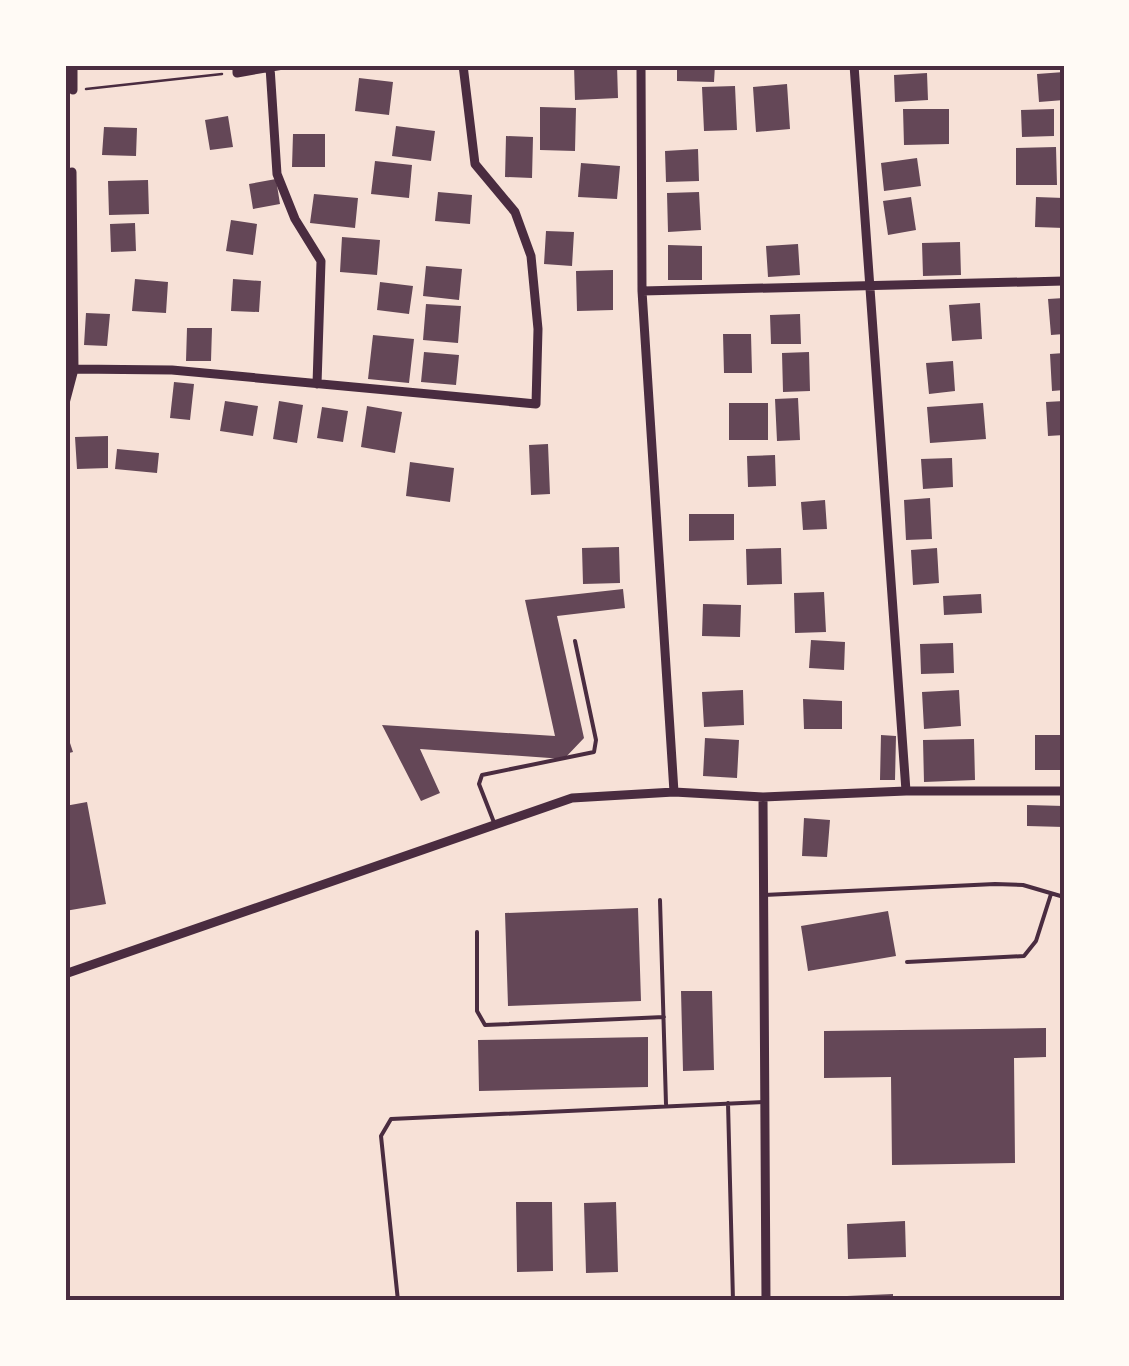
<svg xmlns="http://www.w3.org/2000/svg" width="1129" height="1366" viewBox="0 0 1129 1366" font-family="'PT Sans Narrow',sans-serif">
<rect width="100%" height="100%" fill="#f7e1d7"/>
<!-- building -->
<path fill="#644757" d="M574,65H617L618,98L575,100Z
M677,65H715L714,82L677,81Z
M791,65H836V68L791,70Z
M1064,72V100L1039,102L1037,74Z
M927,73L928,100L895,102L894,75Z
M359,78L393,82L389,115L355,111Z
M787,84L790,129L756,132L753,87Z
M735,86L737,130L704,131L702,87Z
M540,107L576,108L575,151L540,150Z
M903,109H949V144L904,145Z
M1054,109V136L1022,137L1021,110Z
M228,116L233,147L210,150L205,120Z
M396,126L435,131L431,161L392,156Z
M104,127L137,128L136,156L102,155Z
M293,134H325V167H292Z
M506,136L533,137L532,178L505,177Z
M1056,147L1057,185H1016V148Z
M698,149L699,181L666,182L665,151Z
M917,158L921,186L884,191L881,163Z
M375,161L412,165L409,198L371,194Z
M581,163L620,166L617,199L578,197Z
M276,179L280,204L253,209L249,184Z
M148,180L149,214L109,215L108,181Z
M438,192L472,195L470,224L435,221Z
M699,192L701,230L668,232L667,193Z
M314,194L358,198L355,228L310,223Z
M911,197L916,230L888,235L883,201Z
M1036,197L1064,198V228L1035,227Z
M231,220L257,224L253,255L226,251Z
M135,223L136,251L111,252L110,224Z
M546,231L574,232L572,266L544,264Z
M342,237L380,240L377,275L340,272Z
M960,242L961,275L923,276L922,243Z
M798,244L800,275L768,277L766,246Z
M668,245L702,246V280H668Z
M426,266L462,269L459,300L423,296Z
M613,270V310L577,311L576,271Z
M135,279L168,282L166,313L132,311Z
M233,279L261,281L259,312L231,311Z
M380,282L413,286L409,314L377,310Z
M1064,298V334L1051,335L1048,299Z
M980,303L982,339L952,341L949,305Z
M426,304L461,306L458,343L423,340Z
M86,313L110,314L107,346L84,345Z
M800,314L801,344H771L770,315Z
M187,328H212L211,361H186Z
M723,334H751L752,373H724Z
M373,335L414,339L409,383L368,379Z
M424,352L459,355L456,385L421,382Z
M809,352L810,391L783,392L782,353Z
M1064,353V390L1052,391L1050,354Z
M953,361L955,391L929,394L926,363Z
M174,382L194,384L190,420L170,418Z
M798,398L800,440L777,441L775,399Z
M225,401L258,406L253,436L220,431Z
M279,401L303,405L297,443L273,439Z
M1064,401V435L1048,436L1046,402Z
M729,403H768V440H729Z
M983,403L986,439L930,443L927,407Z
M367,406L402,412L395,453L361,447Z
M322,407L348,411L343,442L317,438Z
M108,436V468L77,469L75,437Z
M548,444L550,494L531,495L529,445Z
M117,449L159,453L157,473L115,469Z
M775,455L776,486L748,487L747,456Z
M952,458L953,487L923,489L921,459Z
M410,462L454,468L450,502L406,496Z
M930,498L932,539L906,540L904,500Z
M825,500L827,529L803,530L801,502Z
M689,514H734V540L689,541Z
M619,547L620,583L583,584L582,548Z
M781,548L782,584L747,585L746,549Z
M937,548L939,583L913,585L911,550Z
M623,589L625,608L557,616L584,738L564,759L420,749L440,793L421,801L382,725L555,736L525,600Z
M824,592L826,632L795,633L794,593Z
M981,594L982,613L944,615L943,596Z
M703,604L741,605L740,637L702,636Z
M811,640L845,642L844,670L809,668Z
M953,643L954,673L921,674L920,644Z
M743,690L744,725L704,727L702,692Z
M959,690L961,726L924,729L922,692Z
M803,699L842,701V729H804Z
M65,728L73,752L65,754Z
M881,735L896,736L895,780H880Z
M1035,735H1064V770H1035Z
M705,738L739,740L737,778L703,776Z
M974,739L975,780L924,782L923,740Z
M87,802L106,904L65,911V806Z
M1027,805L1064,806V827L1027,826Z
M804,818L830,820L827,857L802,856Z
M638,908L641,1001L508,1006L505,913Z
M888,911L896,956L808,971L801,926Z
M681,991H712L714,1070L683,1071Z
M1046,1028V1057L1014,1058L1015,1163L892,1165L891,1077L824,1078V1031Z
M648,1037V1087L479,1091L478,1040Z
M516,1202H552L553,1271L517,1272Z
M616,1202L618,1272L586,1273L584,1203Z
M905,1221L906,1257L848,1259L847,1224Z
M893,1294V1301H847V1296Z"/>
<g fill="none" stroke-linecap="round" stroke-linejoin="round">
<!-- path -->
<path stroke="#4a2c40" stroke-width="2.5" d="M86,89L222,74"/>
<!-- service -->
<path stroke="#4a2c40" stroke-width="4" d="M495,825L479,784L482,775L594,752L596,740L575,641
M764,895L995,884L1023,885L1064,897
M660,900L666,1104
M477,932V1011L485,1025L664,1017
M907,962L1024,956L1036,941L1051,894
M728,1103L733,1301
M398,1301L381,1136L391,1119L765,1102"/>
<!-- minor -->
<path stroke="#4a2c40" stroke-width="9" d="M237,65V73L283,65
M641,65L642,291L674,792
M854,65L906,791
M270,67L277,174L295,219L321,261L317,384
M73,90V65
M642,291L1064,281
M74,369L172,370L536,404L538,329L531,256L515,212L475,164L463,65
M65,403L74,369L72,172
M763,797L766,1301
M65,974L572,798L674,792L763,797L906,791H1064"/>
</g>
<!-- border -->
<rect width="1129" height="1366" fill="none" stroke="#fffaf5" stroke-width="135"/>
<rect x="68" y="68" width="994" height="1230" fill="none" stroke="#4a2c40" stroke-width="4"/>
</svg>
